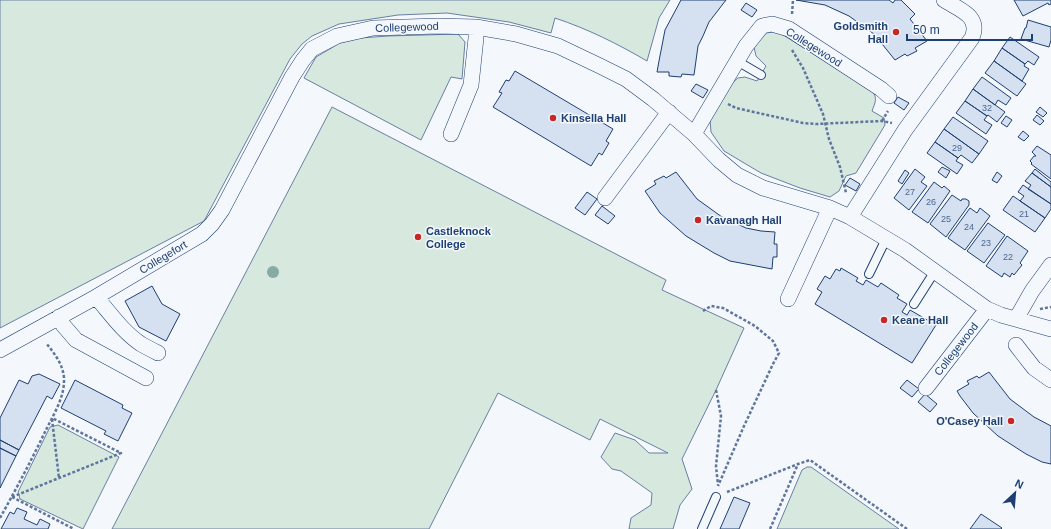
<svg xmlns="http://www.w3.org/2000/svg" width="1051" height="529" viewBox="0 0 1051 529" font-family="Arial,sans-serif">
<rect width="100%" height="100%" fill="#f4f7fb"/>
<!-- green -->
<path fill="#d7e8df" stroke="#687fa3" d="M0,0H670L659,18L647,61C618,44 588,29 555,18L551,33L509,22L447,13L398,15L339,24L312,36L302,44L290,59L204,221L0,328Z
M772,32H778L788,38L872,91C878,98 875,103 872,111L884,118L885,125L856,173L846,176L839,191L830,197L800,188L761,173L724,151L711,132L710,120L732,83L738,78L745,77L757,81L766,66L756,56L754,47L766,33Z
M458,34L465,42L462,79L451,77L421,140L304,78L316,57L340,43L360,38L388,36Z
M332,107L666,280L662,290L744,328L716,390L682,459L692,489L680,505L673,529H629L631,518L651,505L652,493L621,471L612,469L601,457L615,433L635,440L649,453H668L600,419L590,440L498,393L429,529H112Z
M58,425L119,457L83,529L20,499L18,492L50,427Z
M807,467H811L899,529H777L802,470Z"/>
<!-- building -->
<path fill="#d5e0f0" stroke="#1d3f73" d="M681,0H726L709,22L703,36L698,46L694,75L682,74L681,77L669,76V72H657L659,61L665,30Z
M796,0H889L893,3L895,0H901L915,14L910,19L927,41L915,48L917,51L907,56L905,54L895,60L874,34L849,16L825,5Z
M1014,0H1051V4L1049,5L1048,3L1023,16Z
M746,3L757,10L752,17L741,10Z
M1028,20L1051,27V40L1049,47L1021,39L1025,28H1026Z
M1010,37L1039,57L1034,65L1028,61L1025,64L1002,48Z
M1002,48L1025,64L1024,66L1029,69L1022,81L994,61Z
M994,61L1026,84L1017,96L985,73Z
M515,71L613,129L606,141L609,143L602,155L599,153L591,166L493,107L502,93L499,92L506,80L509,81Z
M982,77L1011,98L1006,105L998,100L995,105L973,89Z
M696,84L708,90L703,98L691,91Z
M973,89L1005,112L997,122L988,115L987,116L965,101Z
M898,97L909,103L904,110L894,103Z
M965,101L987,116L984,120L992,125L986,134L956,113Z
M1040,107L1047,113L1043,117L1036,112Z
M1037,115L1044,121L1040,125L1033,120Z
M1006,116L1012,120L1007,127L1001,123Z
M953,117L988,141L979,154L944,129Z
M944,129L979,154L972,163L961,155L958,158L935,142Z
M1023,131L1029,136L1024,141L1018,137Z
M935,142L958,158L956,161L963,165L957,174L927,153Z
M1037,146L1051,155V179L1031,164L1032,163L1030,161L1034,156H1036L1032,152Z
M942,167L950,171L946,178L938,172Z
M915,169L925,177L921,182L927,186L909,210L894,198Z
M1035,169L1051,182V187L1032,173Z
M905,170L909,173L902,184L898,181Z
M676,172L697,199L722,217L746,228L761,231L775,232L774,244H777V257H773L772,269L730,261L714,253L686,236L660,213L645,191L656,184L654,181L664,176L666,178Z
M997,172L1002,176L997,183L992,180Z
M1032,173L1051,187V204L1028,189L1031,185L1025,181Z
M850,178L860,184L856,191L845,185Z
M934,182L942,188L944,186L950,191L928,223L912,212Z
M1023,185L1051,204V209L1045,218L1020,201L1024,196L1018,192Z
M587,192L597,199L585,215L575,208Z
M952,195L961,201L962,199H966L969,201V205L946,237L930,224Z
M1013,196L1045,218L1035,232L1003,210Z
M602,206L615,216L608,224L595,215Z
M970,208L977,213L980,208L990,216L965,250L948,238Z
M988,223L1005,235L984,263L967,251Z
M1007,236L1028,251L1020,263L1022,265L1014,275L1012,273L1010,277L1004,273L1002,277L986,266Z
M841,268L858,278L856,281L863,285L866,280L878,287L881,283L899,295L897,298L907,304L902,312L907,315L910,310L936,325L912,363L815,304L822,292L817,289L825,276L830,279L836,269L840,271Z
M152,286L162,304L180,314L166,341L139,327L125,301Z
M989,372L1010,399L1034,417L1051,426V464L1042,462L1026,454L998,436L973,413L960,396L957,391L969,384L967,381L977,376L979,378Z
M39,374L60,384L52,399L47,396L19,450L0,440V418L19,380L28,384L32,376Z
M75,380L123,405L122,408L132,413L118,441L104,434L106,431L61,408Z
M907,380L919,389L912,397L900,388Z
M925,394L937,404L930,412L918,402Z
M0,440L19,450L16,456L0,448Z
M0,448L16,456L0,488Z
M734,497L750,503L739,529H720Z
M17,508L27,512L24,519L37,525L40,519L50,524L48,529H1L10,512L14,514Z
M981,514L1002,528L1001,529H970Z"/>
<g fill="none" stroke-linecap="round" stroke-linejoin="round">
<defs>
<path id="service" d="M737,61L761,75
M869,274L886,239
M914,304L935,271
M702,529L716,497"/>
<path id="minor" d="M451,134L471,85L476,38V27
M694,134L746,46L762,26L772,24L789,29L881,89L889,96
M605,198L669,112
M850,217L905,130L972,38C981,16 960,10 944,0
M96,297C110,313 123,332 141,344C146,347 152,350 158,353
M788,299L830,208
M59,317L63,325L76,340L146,378
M1016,319L1032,291L1051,265
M1016,345L1034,368L1051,380
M0,350L96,297L202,234L212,224L222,210L292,77L303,60L312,49L337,36L373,28L438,26L476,27L516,34L558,46L600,66L626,79L653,99L694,134L719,160L737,175L763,188L830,208L850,217L905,250L987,309L1001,315L1051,329
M926,388L987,309"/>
</defs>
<!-- service casing -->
<use href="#service" stroke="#1d3f73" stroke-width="10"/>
<!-- minor casing -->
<use href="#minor" stroke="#1d3f73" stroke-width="16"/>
<!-- path -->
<path stroke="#5e769c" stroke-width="2.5" stroke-dasharray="3 2" stroke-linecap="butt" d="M792,14L793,0
M792,50L803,68L823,114L829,139L840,167L846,193
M728,104L736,108L803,123L816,124L882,121L892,123
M882,121L888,111
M1040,309L1051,307
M703,311L711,306L723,308L755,326L773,341L779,353L773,364L744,426L718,486
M716,390L721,416L716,466L718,485
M52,419L59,478
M727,492L798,464L810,460L907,529
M12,497L121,453L52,418
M12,497L74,529
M0,518C15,491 30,463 44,434C52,417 65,398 64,378C63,364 54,353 46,343
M770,529L798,464"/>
<!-- service -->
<use href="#service" stroke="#f4f7fb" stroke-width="8"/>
<!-- minor -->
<use href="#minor" stroke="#f4f7fb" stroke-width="15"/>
</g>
<!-- trees -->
<circle fill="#86aba6" cx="273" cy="272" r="6"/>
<!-- markers -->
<g fill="#c62828" stroke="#f4f7fb" stroke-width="1.5">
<circle cx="896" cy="32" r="4"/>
<circle cx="553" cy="118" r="4"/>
<circle cx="698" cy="220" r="4"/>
<circle cx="418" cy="237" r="4"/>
<circle cx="884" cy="320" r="4"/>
<circle cx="1011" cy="421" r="4"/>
</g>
<g text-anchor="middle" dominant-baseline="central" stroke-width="3" stroke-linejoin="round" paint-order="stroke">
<!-- number labels -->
<g font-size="9" fill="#4b6792">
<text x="987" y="108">32</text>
<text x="957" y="148">29</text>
<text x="910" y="192">27</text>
<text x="931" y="202">26</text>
<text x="1024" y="214">21</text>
<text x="946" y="219">25</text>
<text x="969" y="227">24</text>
<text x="986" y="243">23</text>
<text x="1008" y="257">22</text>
</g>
<!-- poi labels -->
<g font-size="11" font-weight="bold" fill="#1d3f73" stroke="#f4f7fb" text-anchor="start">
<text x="888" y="26" text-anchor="end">Goldsmith<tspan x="888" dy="13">Hall</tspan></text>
<text x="561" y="118">Kinsella Hall</text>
<text x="706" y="220">Kavanagh Hall</text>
<text x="426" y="231">Castleknock<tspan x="426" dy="13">College</tspan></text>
<text x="892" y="320">Keane Hall</text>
<text x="1003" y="421" text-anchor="end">O'Casey Hall</text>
</g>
<!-- street labels -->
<g font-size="11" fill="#1d3f73" stroke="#f4f7fb">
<text transform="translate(407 27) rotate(-2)">Collegewood</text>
<text transform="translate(814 47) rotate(32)">Collegewood</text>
<text transform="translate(163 257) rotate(-31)">Collegefort</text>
<text transform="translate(956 349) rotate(-52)">Collegewood</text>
</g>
</g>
<!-- north arrow -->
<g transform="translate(1015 493) rotate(26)" stroke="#f4f7fb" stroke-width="3" paint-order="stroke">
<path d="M0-3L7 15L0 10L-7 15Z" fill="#1d3f73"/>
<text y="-6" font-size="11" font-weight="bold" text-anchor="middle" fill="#1d3f73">N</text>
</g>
<!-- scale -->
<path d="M907 34v6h125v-6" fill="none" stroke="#1d3f73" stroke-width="2"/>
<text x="913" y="34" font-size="12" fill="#1d3f73" stroke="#f4f7fb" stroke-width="3" paint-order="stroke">50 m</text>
</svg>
